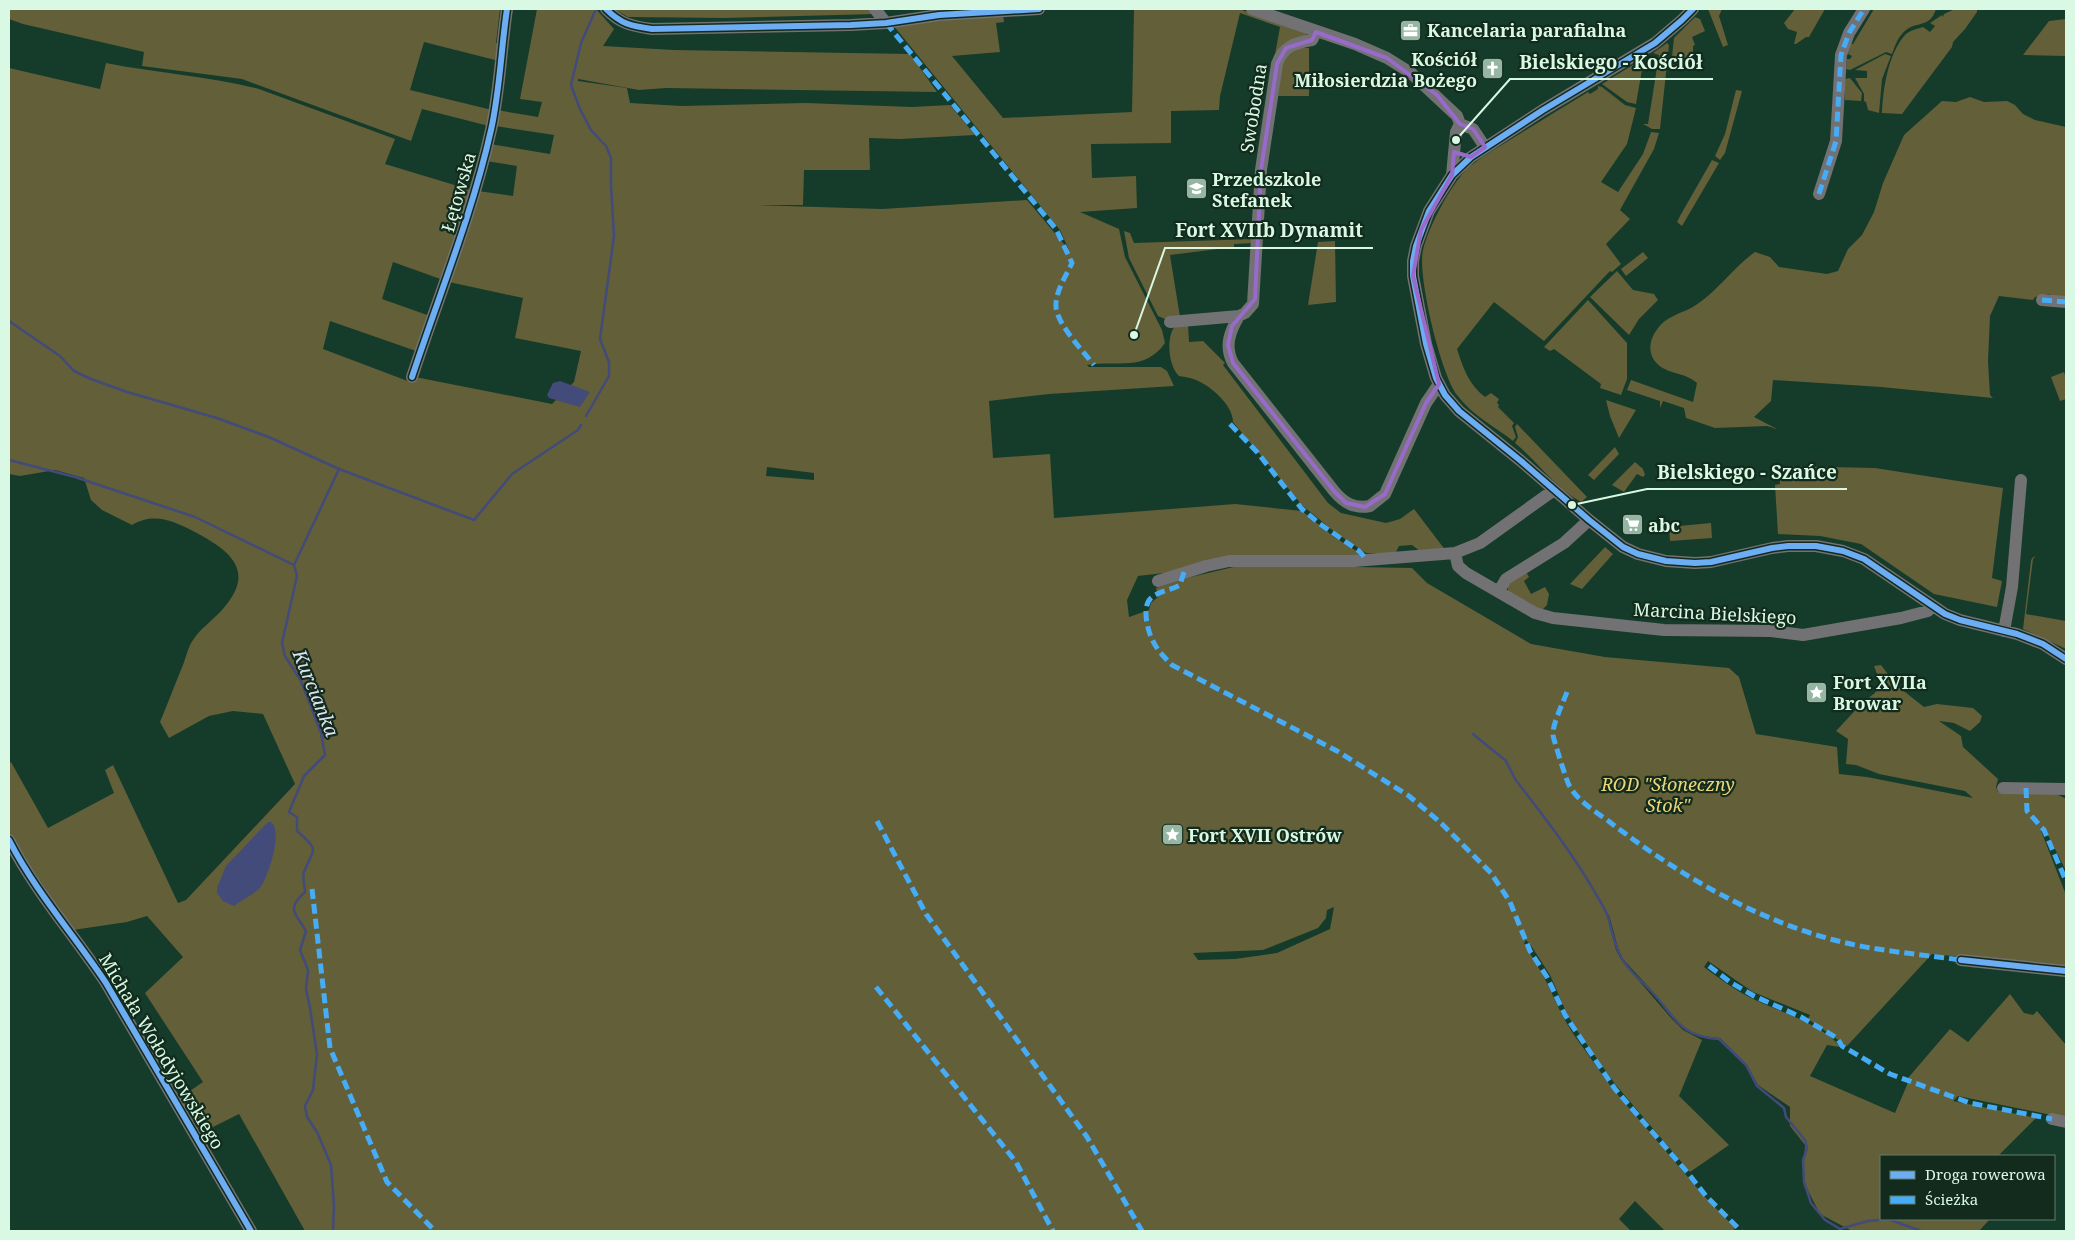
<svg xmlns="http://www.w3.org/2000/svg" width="2075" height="1240" viewBox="0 0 2075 1240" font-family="'Noto Serif',serif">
<rect width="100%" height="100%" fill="#153b2a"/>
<!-- green -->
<path fill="#635f39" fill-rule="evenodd" d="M9,9H500L496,43L501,44L499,61L424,42L410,90L492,110L489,126L422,109L411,141L242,79L142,66L144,52L23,24L9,19Z
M537,9H596L614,29L603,46L674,50L910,54L937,92L666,88L639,90L578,79V81L627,88L630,103L682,106L806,103L912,107L950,105L975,135L900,139L869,138L870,170H804L803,205H757L882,209L1027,200L1069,250L1060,230L893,25L1003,14L1004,22L996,23L1000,52L952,56L1003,118L1132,112L1134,9H1239L1306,33L1307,35L1274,60L1280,27L1240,13L1220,96L1219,110L1171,111V143L1091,144L1092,178L1136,176L1137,208L1080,212L1119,229L1125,257L1162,330L1165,343C1145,372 1117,360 1087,365L1089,367H1161L1167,371L1174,386L1049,394L989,401L993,458L1050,454L1054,518L1235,504L1302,511L1334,537L1358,552V557L1293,558L1138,576L1127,600L1129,617L1149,610L1151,603L1158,597L1156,588L1187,578L1242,565L1412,568L1427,583L1531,644L1605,657L1729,668L1739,677L1756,734L1837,747L1839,774L1867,777L1973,798L1965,791L1879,774L1856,765L1846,764L1848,739L1836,731L1863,702L1875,693L1880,682L1874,666L1881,665L1896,685L1924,707L1937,704L1973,708L1982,716L1980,722L1970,731L1954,723L1939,721L1961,736L1963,747L1998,779L1996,787L1998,792L2055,793L2066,799V871L2044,827L2040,828L2066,895V967L1932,954L1847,1046L1808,1019L1810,1015L1753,992L1708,961L1704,967C1720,979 1735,990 1753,999C1776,1010 1826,1026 1840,1047L1827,1045L1810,1076L1895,1113L1907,1085L1908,1078L1950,1029L1968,1042L2010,994L2024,1013L2033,1015L2037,1011L2066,1045V1118L1958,1096L1953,1101L2036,1118L1998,1156H1881V1219H1990L1979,1231H1852L1820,1214L1803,1181L1805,1145L1790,1126V1107L1758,1085L1747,1065L1720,1038C1680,1036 1675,1017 1652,991C1643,980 1632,970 1623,959L1618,948L1609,915L1607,916L1616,950L1622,961L1671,1018L1683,1030L1702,1040L1679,1096L1729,1145L1690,1172L1615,1084L1578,1032L1567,1014L1550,975L1530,944L1526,940L1524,943L1544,977L1563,1017L1574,1035L1612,1088L1704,1196L1735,1228L1733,1231H1665L1635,1201L1619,1219L1631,1231H305L239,1114L197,1135L178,1099L203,1082L145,993L183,957L147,916L127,922L73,930L9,834V764L11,762L48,828L114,793L105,770L113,765L178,903L186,900L295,784L263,714L233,711L209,716L169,738L160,722C168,703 175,684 183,665C186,657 188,647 193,640C200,629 213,620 222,610C257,571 231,551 193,531C173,521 154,512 132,525L102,510L91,500L84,478L55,470L20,476L9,474V68L100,89L106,63C156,73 209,76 259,89L395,139L385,164L471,190L443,280L393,262L382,299L430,316L419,352L330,321L323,349L413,383L415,377L552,404L574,382L581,351L515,338L523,298L449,282L478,191L513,196L517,166L486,161L490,144L550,154L554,135L495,126L497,110L538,117L542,102L520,99ZM767,467L814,473V480L766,476ZM1334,907L1330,929L1277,953L1235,959L1198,960L1193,953L1263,950L1318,928L1326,918L1327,910Z
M614,9H872L876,14L724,18L628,17Z
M1708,9H1722L1719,16L1728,45L1723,47Z
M1795,9H1825L1809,37H1806L1796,44H1794L1797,32L1788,29L1784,23Z
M1874,9H1936C1930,28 1918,21 1906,30C1898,36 1895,46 1892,54L1886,52L1850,70L1846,69L1847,59H1850L1852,56L1848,54L1851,44H1853Z
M1955,9L1977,10V12L1965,29L1953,42L1952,47L1902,114L1882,113C1883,89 1888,54 1905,35C1910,30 1917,29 1923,27L1930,32L1935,26L1930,23L1942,15L1943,17L1944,14Z
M1695,17L1700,19L1705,31L1692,37L1695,45L1693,46V57L1671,66L1674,38Z
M2066,19V56L2023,55L2049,21Z
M1667,43L1669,45L1660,129H1652L1643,124H1648L1659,55L1653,53Z
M1302,48H1309V96H1278L1281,67L1287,53Z
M1885,54L1891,56L1882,79L1879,113L1868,110L1866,102L1864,101V94L1855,78H1867V71L1855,70Z
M1644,58L1636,104L1627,102L1602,84Z
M1850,78L1862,93L1861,101L1845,100V79Z
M1598,86L1602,87L1625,105L1636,108L1627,144L1601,182L1618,192L1643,154L1651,132L1659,133L1654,149L1620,210L1630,219L1606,244L1621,264L1612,272L1610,271L1544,341L1494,302L1457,349C1463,368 1469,385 1485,397L1491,393L1499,399L1497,403L1499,405L1498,407L1514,423L1512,426L1516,437L1513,441C1493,425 1474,417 1457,395C1441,374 1417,276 1423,250C1428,228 1450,186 1466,170C1480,157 1497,148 1513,138C1538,123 1563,107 1588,92L1590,94L1598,89Z
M1736,90L1742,91L1725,153L1720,160L1715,156L1725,134Z
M1970,97L1984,102L2007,101L2015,105L2023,114L2035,120L2066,127V298L2048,294L2035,297L2033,300L1999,296L1990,316L1988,361L1990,395L1993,398L1881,387L1773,380L1771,401L1754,417L1777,429L1767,426L1715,428L1686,418L1684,408L1663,401L1660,408V401L1627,390L1631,380L1693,402L1697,383C1684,371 1664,375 1654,360C1647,349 1651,337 1658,328C1666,317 1679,314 1691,308C1715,295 1732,268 1755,252L1770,257L1779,267L1827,274L1838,271L1848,249L1862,235L1874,212L1883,183L1904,135L1942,101L1956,102Z
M1712,160L1719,163L1682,226L1677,222L1680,216Z
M1124,231L1130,233L1134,243L1253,239V243L1234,244V247L1170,255L1180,317L1165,319L1158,316L1129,258Z
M1335,241L1336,302L1308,305L1318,242Z
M1643,252L1648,258L1626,276L1621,269Z
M1617,271L1633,290L1654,294L1658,300L1639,319L1629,335L1590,297Z
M1588,300L1627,343V379L1621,395L1600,388L1601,384L1554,349L1550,351L1544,347Z
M1188,325L1189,342L1203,341L1225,363L1223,365L1328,503L1341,513L1386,523L1400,519L1414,509L1446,551L1421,552L1412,545L1399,546L1395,554L1366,553L1336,533L1303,506L1233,422C1233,404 1207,382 1190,378C1187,377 1183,377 1179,376C1168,365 1166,337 1175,326Z
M2064,372L2066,378V399L2060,401L2051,377Z
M1606,400L1636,410L1619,438L1610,416Z
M1517,424L1587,497L1581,502C1555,488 1538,462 1515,443L1518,437L1515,427Z
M1615,447L1619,454L1594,480L1588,475Z
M1635,462L1643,469L1645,475L1643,477L1637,474L1624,492L1612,485Z
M1780,466L1875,468L2003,488L1992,578L2002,581L1997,607L1934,594L1861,544L1820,536L1778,534L1775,485L1780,484Z
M1711,523L1712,538L1670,541L1669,527Z
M1605,547L1613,554L1582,589L1570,584Z
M2036,556L2033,559L2026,614L2066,621V649L2023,629L2031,561L2032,558Z
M1525,570L1529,577L1524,581L1531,594L1545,587L1549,594L1547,605L1541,611L1508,591V582Z"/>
<!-- water -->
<path fill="#424b79" d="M560,381L590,392L580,407L549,398L547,395L553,383Z
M268,822H271C283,831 269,873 262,885C257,893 242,900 234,906L223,901L217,893V888L226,866Z"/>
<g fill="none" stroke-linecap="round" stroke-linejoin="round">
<!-- stream -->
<path stroke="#424b79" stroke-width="2.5" d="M9,321L60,356L74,371L91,379L127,392L217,418L271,438L339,469L294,565L297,576L282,643L285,656L301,681L321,733L325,755L304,776L289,812L297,817V831C320,851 314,847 304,872C302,877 305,886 305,892C285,910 296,913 306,931L300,950L308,970L306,989L310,1008L317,1054L313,1090L305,1106L307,1117L317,1132L331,1165L334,1206L333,1231
M586,416L609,376V362L600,339L614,236L611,186V158L606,146L591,130L580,109L571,85L581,43L596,9
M9,460L75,477L195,517L294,565
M339,469L474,520L512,474L578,430L581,425
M1473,734L1506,761L1515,779C1541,813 1568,847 1590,884C1596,895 1604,906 1608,917C1612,931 1614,944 1621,957C1628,971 1641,980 1651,991C1675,1016 1679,1037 1719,1039L1746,1065L1757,1086L1784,1108L1786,1117L1805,1140L1807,1148L1803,1160L1804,1182L1811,1203L1825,1220L1840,1229L1868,1221L1888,1219
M1888,1219L1921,1231"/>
<!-- minor -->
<path stroke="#727173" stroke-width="12" d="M606,9C621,24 631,26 652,29L851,25L886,23L939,15L1039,9
M875,9L886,23
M1252,9L1355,44L1387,58L1411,73L1457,116L1460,124L1456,132L1452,175
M1693,9L1682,20L1655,43L1543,110L1471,157L1452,175L1429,211L1416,246L1413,261V276L1426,344L1436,378L1445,395L1459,411L1521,461L1589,520L1623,547L1638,554L1666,561L1695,563L1711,562L1772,548L1788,546H1816L1843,551L1864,559L1945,614L1960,620L2017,634L2043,644L2066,659
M1460,124L1473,129L1485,147
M1819,194L1836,141L1841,55L1849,33L1864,9
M2042,300L2066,302
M1239,316C1230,331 1224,346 1233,363L1334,491C1344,503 1354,509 1370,506L1385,494L1426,403L1439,384
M1170,322L1239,316L1245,313L1253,304L1261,170L1277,64C1283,46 1295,43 1312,40L1316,32
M412,377C439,295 472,215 491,130C500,90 501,49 507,9
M1455,553L1458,566L1466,573L1535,613L1553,618L1664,630L1771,631L1803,635L1901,618L1928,611L1931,606
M1158,581L1206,566L1229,561H1354L1455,553L1480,543L1554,490
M1499,591L1506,579L1564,543L1589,520
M2004,631L2012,587L2021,480
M2003,788L2066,789
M9,840C35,891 74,935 106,983L251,1231
M1961,960L2066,971
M2052,1119L2066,1122"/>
<!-- quiet -->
<path stroke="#46acf6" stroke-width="5" stroke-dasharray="10 5" stroke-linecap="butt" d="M886,23L1056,229L1072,263C1066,276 1055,292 1056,307C1057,324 1083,351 1094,365
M1819,194L1836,141L1841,55L1849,33L1864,9
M2042,300L2066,302
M1230,424L1257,452L1302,509L1320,524L1359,551L1367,560
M1184,572L1180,585C1171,590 1159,591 1151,598C1141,607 1148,633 1154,643C1158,651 1165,658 1172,665L1337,751L1409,796L1441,823L1491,873L1510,902L1530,951L1547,977L1565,1015L1615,1089L1687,1172L1706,1196L1741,1231
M1567,692C1563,703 1552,725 1553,735C1553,738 1567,782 1569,785C1577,801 1598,813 1611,823C1678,874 1752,918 1834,940C1875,951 1919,954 1961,960
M2026,788L2027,811L2044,830L2066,881
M877,821L926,914L1087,1137L1142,1231
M312,889L330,1048L387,1182L435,1231
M1709,966L1730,982L1754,996L1801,1017L1837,1038L1842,1046L1890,1074L1970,1103L2052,1119
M876,987L1016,1162L1053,1231"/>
<defs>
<path id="cycleway" d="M606,9C621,24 631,26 652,29L851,25L886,23L939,15L1039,9
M1693,9L1682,20L1655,43L1543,110L1471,157L1452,175L1429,211L1416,246L1413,261V276L1426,344L1436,378L1445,395L1459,411L1521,461L1589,520L1623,547L1638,554L1666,561L1695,563L1711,562L1772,548L1788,546H1816L1843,551L1864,559L1945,614L1960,620L2017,634L2043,644L2066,659
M412,377C439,295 472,215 491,130C500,90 501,49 507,9
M9,840C35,891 74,935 106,983L251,1231
M1961,960L2066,971"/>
</defs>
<!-- cycleway casing -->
<use href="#cycleway" stroke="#122b1c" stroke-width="9"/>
<!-- cycleway -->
<use href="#cycleway" stroke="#6dadf4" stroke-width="6"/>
</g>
<!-- marked area -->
<path fill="none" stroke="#986aca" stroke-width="4" stroke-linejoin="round" d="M1316,32L1387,58L1437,95L1460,124L1473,129L1485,147L1471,157L1454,152L1452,175L1421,230L1413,276L1439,384L1426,403L1385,494L1365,507L1346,503L1334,491L1233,363L1228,345L1232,326L1255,299L1261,170L1277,64L1286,48L1312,40Z"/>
<!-- icons -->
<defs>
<symbol id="office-square" viewBox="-11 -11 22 22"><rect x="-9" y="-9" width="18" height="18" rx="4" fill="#95b6a3" stroke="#122b1c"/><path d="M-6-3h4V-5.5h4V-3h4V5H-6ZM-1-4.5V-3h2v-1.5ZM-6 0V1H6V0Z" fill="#fff"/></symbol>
<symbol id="church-square" viewBox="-11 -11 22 22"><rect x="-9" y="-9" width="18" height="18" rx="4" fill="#95b6a3" stroke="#122b1c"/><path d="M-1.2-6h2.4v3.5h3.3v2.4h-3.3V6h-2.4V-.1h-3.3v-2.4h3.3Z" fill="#fff"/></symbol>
<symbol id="school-square" viewBox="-11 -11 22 22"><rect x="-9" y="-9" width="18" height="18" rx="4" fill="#95b6a3" stroke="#122b1c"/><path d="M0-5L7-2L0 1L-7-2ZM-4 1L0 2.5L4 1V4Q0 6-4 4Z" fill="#fff"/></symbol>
<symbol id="supermarket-square" viewBox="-11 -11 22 22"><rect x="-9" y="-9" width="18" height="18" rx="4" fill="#95b6a3" stroke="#122b1c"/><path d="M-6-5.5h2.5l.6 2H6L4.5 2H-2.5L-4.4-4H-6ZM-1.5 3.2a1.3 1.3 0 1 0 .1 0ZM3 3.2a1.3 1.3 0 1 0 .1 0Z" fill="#fff"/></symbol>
<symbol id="sight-square" viewBox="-11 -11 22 22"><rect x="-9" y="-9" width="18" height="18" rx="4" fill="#95b6a3" stroke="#122b1c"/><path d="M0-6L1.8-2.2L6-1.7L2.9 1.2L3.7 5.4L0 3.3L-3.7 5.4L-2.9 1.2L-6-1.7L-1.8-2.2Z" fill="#fff"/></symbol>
</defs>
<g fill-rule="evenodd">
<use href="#office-square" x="1398" y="18" width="25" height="25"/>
<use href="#church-square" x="1480" y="56" width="25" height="25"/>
<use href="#school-square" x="1184" y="176" width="25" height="25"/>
<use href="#supermarket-square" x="1620" y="512" width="25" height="25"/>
<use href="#sight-square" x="1804" y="680" width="25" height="25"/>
<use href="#sight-square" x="1160" y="822" width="25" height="25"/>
</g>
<g text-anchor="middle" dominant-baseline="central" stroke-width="4.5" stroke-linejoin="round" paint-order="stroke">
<!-- poi labels -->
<g font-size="18" font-weight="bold" fill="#daf9e4" stroke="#122b1c" text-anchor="start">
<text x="1427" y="30">Kancelaria parafialna</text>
<text x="1477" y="59" text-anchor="end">Kościół<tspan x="1477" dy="21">Miłosierdzia Bożego</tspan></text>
<text x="1212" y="179">Przedszkole<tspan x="1212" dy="21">Stefanek</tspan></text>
<text x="1648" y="525">abc</text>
<text x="1833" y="682">Fort XVIIa<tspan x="1833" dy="21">Browar</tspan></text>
<text x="1188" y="835">Fort XVII Ostrów</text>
</g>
<!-- street labels -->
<g font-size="18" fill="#daf9e4" stroke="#122b1c">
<text transform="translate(1253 108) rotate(-81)">Swobodna</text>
<text transform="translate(458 192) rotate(-74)">Łętowska</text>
<text transform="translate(1715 613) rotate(3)">Marcina Bielskiego</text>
<text transform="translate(162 1051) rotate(59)">Michała Wołodyjowskiego</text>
</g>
<!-- park labels -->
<g font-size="18" font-style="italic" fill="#edd679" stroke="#122b1c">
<text x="1668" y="784">ROD "Słoneczny<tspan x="1668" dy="21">Stok"</tspan></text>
</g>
<!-- water labels -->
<g font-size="19" font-style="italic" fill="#dde0f1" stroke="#122b1c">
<text transform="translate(316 693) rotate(68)">Kurcianka</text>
</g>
</g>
<!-- callouts -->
<path fill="none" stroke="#daf9e4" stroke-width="2" d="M1456 140L1510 79H1713M1134 335L1165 248H1373M1572 505L1647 489H1847"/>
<g fill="#daf9e4" stroke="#122b1c" stroke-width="2">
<circle cx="1456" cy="140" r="5"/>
<circle cx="1134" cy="335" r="5"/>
<circle cx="1572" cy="505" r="5"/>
</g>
<g font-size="19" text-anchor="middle" font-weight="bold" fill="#daf9e4" stroke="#122b1c" stroke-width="4.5" stroke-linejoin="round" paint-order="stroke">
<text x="1611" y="69">Bielskiego - Kościół</text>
<text x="1269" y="237">Fort XVIIb Dynamit</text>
<text x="1747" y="479">Bielskiego - Szańce</text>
</g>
<!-- border -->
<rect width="2075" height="1240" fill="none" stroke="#daf9e4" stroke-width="20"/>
<!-- legend -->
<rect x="1880" y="1155" width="175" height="65" fill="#122b1c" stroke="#627d6c"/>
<rect x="1890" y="1171" width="25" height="8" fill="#6dadf4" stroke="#627d6c"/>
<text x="1925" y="1180" font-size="15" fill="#daf9e4">Droga rowerowa</text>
<rect x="1890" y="1196" width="25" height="8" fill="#46acf6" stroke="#627d6c"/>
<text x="1925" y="1205" font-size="15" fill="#daf9e4">Ścieżka</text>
</svg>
